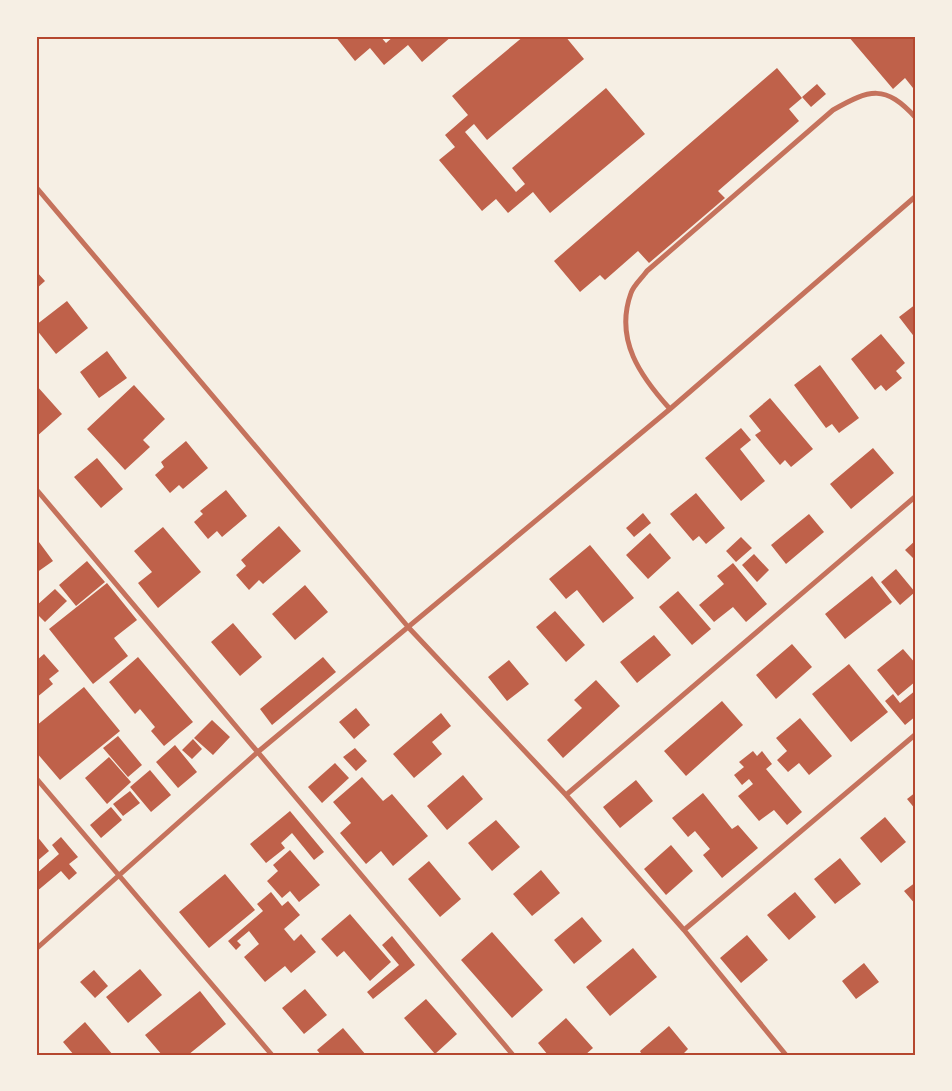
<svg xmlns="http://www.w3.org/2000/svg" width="952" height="1091" viewBox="0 0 952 1091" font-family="Commissioner,sans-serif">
<rect width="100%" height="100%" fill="#f6efe4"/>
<!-- building -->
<path fill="#bf614a" d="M335,36H380L386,43L394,36H452L422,62L408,45L384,65L370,48L355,61Z
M524,36H565L584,59L487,140L474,124L465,132L516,192L525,184L512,168L606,88L645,134L550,213L533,192L508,213L496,199L482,211L439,160L455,147L445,135L468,115L452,96Z
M848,36H916V86L913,88L905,78L893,89Z
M777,68L802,98L789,109L799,121L718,191L725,198L649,263L638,251L605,280L600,275L580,292L554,261Z
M817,84L826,94L811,107L802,97Z
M36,271L45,281L36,289Z
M67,301L88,328L56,354L36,329V325Z
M916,304V339L899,317Z
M881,334L905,363L896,371L902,378L886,391L881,385L875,390L851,359Z
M107,351L127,378L99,398L80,372Z
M820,365L859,418L839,433L832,424L826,428L794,385Z
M36,385L62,414L36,437Z
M134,385L165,419L143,440L150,447L125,470L87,429Z
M770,398L813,449L791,467L785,460L780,465L755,435L761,431L749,416Z
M741,428L751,440L740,449L765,481L741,501L705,458Z
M186,441L208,468L183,489L179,485L170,493L155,475L164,467L161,462Z
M873,448L894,473L851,509L830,484Z
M97,458L123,489L101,508L74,477Z
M226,490L247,516L222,537L217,531L208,539L194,522L203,514L200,511Z
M696,493L725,528L706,544L699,536L693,541L670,514Z
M643,513L651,523L634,537L626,528Z
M809,514L824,532L786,564L771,545Z
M279,526L301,551L263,584L259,580L249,590L236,575L246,566L241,560Z
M163,527L201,572L158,608L138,583L152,572L134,551Z
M650,533L671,558L648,579L626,555Z
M741,537L752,548L736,562L726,551Z
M36,538L53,561L36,573Z
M916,540V561L905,550Z
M590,545L634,598L603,623L577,590L566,599L549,579Z
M754,554L769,570L757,582L742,565Z
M87,561L105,582L76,606L59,585Z
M733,563L767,604L746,622L733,607L714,622L699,605L724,584L717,576Z
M896,569L915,592L900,605L881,582Z
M872,576L892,602L845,639L825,614Z
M107,583L137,620L114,638L128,656L93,684L49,629Z
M305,585L328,612L295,640L272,614Z
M55,589L67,601L45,622L36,613V606Z
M678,591L711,629L692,645L659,607Z
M555,611L585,645L566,662L536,627Z
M233,623L262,657L240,676L211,642Z
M654,635L671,655L637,683L620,662Z
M792,644L812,667L776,699L756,675Z
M903,649L916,664V681L898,696L877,670Z
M44,654L59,671L49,679L53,684L36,698V661Z
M138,657L193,722L164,746L151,731L155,727L140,709L135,714L109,682Z
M323,657L336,672L272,725L260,709Z
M509,660L529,684L507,701L488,677Z
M849,664L888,712L851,742L812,694Z
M596,680L620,706L563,758L547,740L582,708L574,700Z
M84,687L120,731L60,780L36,752V726Z
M916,690V716L905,725L885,701L893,694L900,703Z
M722,701L743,725L686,776L664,751Z
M356,708L370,725L354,739L339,722Z
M441,713L451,726L432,742L442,754L414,778L393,754Z
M800,718L832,756L809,775L799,763L788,772L777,760L787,751L776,738Z
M212,720L230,737L213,755L194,738Z
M118,736L142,765L128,777L103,748Z
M193,739L202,749L192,759L182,750Z
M175,745L197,772L178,788L156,762Z
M355,748L367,761L356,771L343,757Z
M753,751L757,756L762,751L772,764L766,769L802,812L787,825L774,810L759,821L738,796L753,784L749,779L742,785L734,775L744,767L739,762Z
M109,757L131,782L107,804L85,778Z
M335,763L349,778L322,803L308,787Z
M150,770L171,795L151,812L130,787Z
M463,775L483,799L447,830L427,806Z
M362,777L383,801L392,794L428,836L393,866L381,851L366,864L340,833L351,823L333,802Z
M636,780L653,801L620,828L603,807Z
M130,791L140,803L123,816L113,804Z
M916,792V810L907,799Z
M703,793L732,829L738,825L758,848L722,878L703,855L710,849L695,831L688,837L672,818Z
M111,807L122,820L101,838L90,825Z
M290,811L324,852L314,860L292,833L281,843L285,848L266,863L250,844Z
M885,817L906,842L881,863L860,838Z
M496,820L520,847L492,871L468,843Z
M36,835L49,851L36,862Z
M61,837L78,857L69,864L77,873L69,880L61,871L36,892V874L59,854L52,845Z
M671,845L693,871L666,895L644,869Z
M290,850L320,885L299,902L290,891L282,898L267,881L278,871L273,865Z
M840,858L861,884L835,904L814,879Z
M429,861L461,899L440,917L408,879Z
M541,870L560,893L532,916L513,894Z
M225,874L255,910L209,948L179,912Z
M916,882V905L904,891Z
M271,892L282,906L288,901L300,915L284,929L294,941L301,934L316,952L291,973L285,966L265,982L244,957L259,944L249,931L237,941L241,945L236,950L228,941L263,911L257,904Z
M795,892L816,917L789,940L767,915Z
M350,914L391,962L370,981L344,951L337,957L321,939Z
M582,917L602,941L574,964L554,940Z
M492,932L543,990L512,1018L461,960Z
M747,935L768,960L741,983L720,958Z
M392,936L415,965L373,999L367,992L399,965L382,945Z
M633,948L657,977L610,1016L586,987Z
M864,963L879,982L856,999L842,981Z
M140,969L162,995L128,1023L106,997Z
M94,970L108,986L95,998L80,982Z
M305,989L327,1015L304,1034L282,1008Z
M200,991L226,1024L188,1055H162L145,1035Z
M426,999L457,1034L435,1054L404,1018Z
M566,1018L593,1048L585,1055H548L538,1043Z
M85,1022L113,1055H74L63,1042Z
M669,1026L688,1049L682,1055H642L640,1051Z
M343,1028L366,1055H321L317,1050Z"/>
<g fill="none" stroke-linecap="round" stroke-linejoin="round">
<!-- minor -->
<path stroke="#c5725c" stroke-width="5" d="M36,187L409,628L566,795L684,930L786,1055
M670,409C641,377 614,340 631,293C633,286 642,278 647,271L833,110C870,89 885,84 916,118
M36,489L513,1055
M36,778L272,1055
M566,795L916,496
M684,930L916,734
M36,949L259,751L670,409L916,196
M36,1054L37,1055"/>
</g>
<!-- border -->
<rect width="952" height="1091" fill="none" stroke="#f6efe4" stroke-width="75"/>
<rect x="38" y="38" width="876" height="1016" fill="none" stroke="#b5482f" stroke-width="2"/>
</svg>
